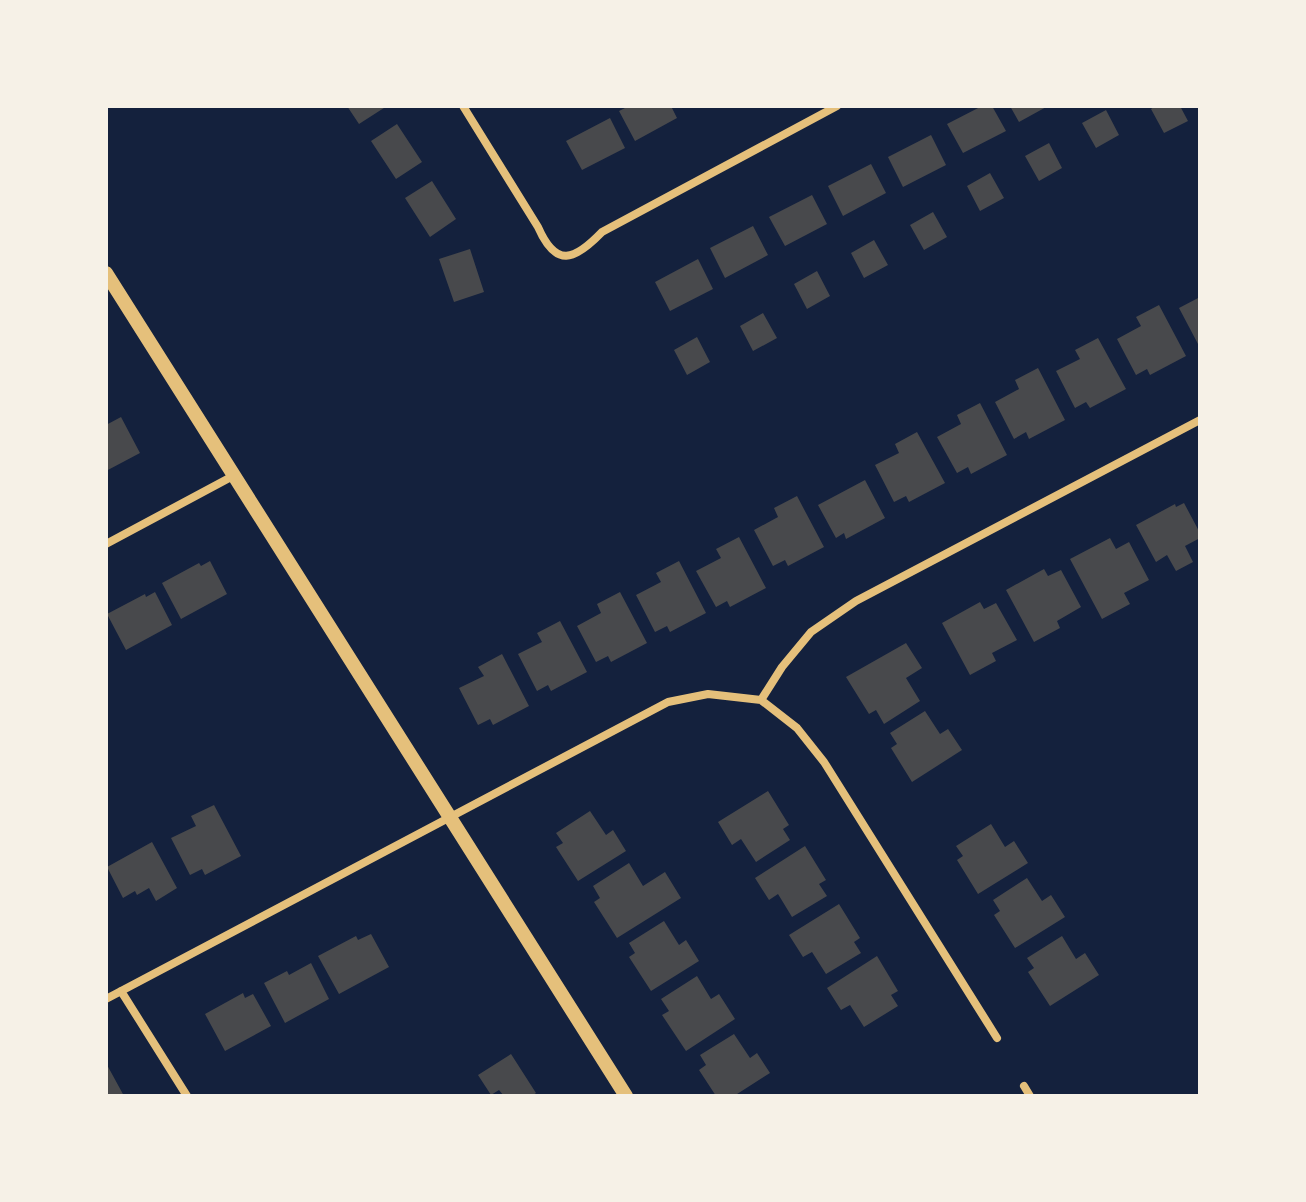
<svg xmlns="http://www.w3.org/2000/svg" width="1306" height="1202" viewBox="0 0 1306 1202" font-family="'Open Sans',sans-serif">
<rect width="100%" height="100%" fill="#14213d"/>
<!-- building -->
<path fill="#48494c" d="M347,106H387L359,124Z
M629,106H671L677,118L635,141L619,111Z
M982,106H992L1006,131L963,153L947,124Z
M1010,106H1048L1019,122Z
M1155,106H1180L1188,121L1164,133L1151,109Z
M1106,110L1119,135L1096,148L1082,123Z
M610,118L625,148L582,170L566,141Z
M397,124L422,162L396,179L371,141Z
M931,135L946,165L903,187L888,157Z
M1049,143L1062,168L1039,181L1025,156Z
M871,164L886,193L843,216L828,186Z
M990,173L1004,198L980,211L967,186Z
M432,181L456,219L430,237L405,198Z
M812,195L827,224L785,246L769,217Z
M933,212L947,237L924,250L910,225Z
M753,226L768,255L725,278L710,248Z
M874,240L888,265L864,278L851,253Z
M470,249L484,292L454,302L439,259Z
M698,259L713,289L670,311L655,282Z
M817,271L830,296L807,309L794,284Z
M1200,297V343L1198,344L1179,308Z
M1159,305L1186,356L1150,375L1147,369L1136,375L1117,339L1141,326L1136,317Z
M763,313L777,338L753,351L740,326Z
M697,337L710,362L687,375L674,350Z
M1098,338L1126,389L1090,408L1086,402L1075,408L1056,371L1080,359L1075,350Z
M1038,368L1065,420L1029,439L1026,432L1014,439L995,402L1019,389L1015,380Z
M980,403L1007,455L971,474L968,467L957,473L937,437L961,424L957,415Z
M121,417L140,453L106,471V425Z
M917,432L945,483L909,502L906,496L894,502L875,465L899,453L895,444Z
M865,480L885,518L846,539L844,533L836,538L818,505Z
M797,496L824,547L788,566L785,560L773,566L754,530L778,517L774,508Z
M1184,503L1200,533V538L1185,546L1193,562L1176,571L1167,555L1156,562L1136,525L1175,504L1176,507Z
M739,537L766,588L730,607L727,601L716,607L696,571L721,558L716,549Z
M1110,538L1116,549L1129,542L1149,580L1124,593L1130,604L1102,619L1070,559Z
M210,561L227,594L181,619L162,583L199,563L201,566Z
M679,561L706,613L670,632L667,626L655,632L636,595L661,582L656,573Z
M1044,569L1048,576L1061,570L1081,607L1057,621L1060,628L1034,642L1006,590Z
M155,592L172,625L126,650L107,614L145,594L146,597Z
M620,592L647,643L611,662L608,656L596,662L577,626L601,613L597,604Z
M980,602L984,609L996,603L1017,640L992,653L996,661L970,675L942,623Z
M560,621L587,672L551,691L548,685L537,691L518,654L542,642L537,633Z
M906,643L922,668L906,678L920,701L884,724L876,710L869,714L846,677Z
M502,654L529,706L493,725L490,719L478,725L459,688L484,676L478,667Z
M925,711L940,734L948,729L962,750L912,782L891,748L897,744L890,733Z
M768,791L789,825L783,829L790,840L756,862L741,839L732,845L718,822Z
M214,805L241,856L205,875L202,869L190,875L171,838L196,826L191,816Z
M590,811L606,835L613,830L626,851L578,881L556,847L563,843L556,833Z
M991,824L1005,847L1014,841L1028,863L978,894L957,860L963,856L956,846Z
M152,842L177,888L156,901L149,888L137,895L135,891L123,898L107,867Z
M805,846L826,880L819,884L827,896L792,917L778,894L769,900L755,878Z
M629,863L643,886L665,872L681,898L617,938L594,902L600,898L593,886Z
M1027,878L1042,901L1051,895L1065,917L1015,948L994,915L1000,911L993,900Z
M839,904L860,938L854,942L861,953L826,974L812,952L803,957L789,935Z
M664,921L679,945L686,940L699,961L651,991L629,957L635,953L629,943Z
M371,934L389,967L339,994L318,956L356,936L358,940Z
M1062,936L1076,959L1085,953L1099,975L1050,1006L1028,972L1034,968L1027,958Z
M877,956L898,991L891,995L898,1006L864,1027L850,1005L841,1010L827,988Z
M311,963L329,999L285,1023L264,983L287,971L289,975Z
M697,976L711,999L719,994L735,1019L686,1051L662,1015L669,1011L661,999Z
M243,993L245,998L253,994L271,1026L225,1051L205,1014Z
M734,1034L750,1058L757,1053L770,1073L734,1096H716L699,1070L706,1065L700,1055Z
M511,1054L536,1093L532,1096H504L499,1090L491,1095L478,1075Z
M106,1063L124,1096H106Z"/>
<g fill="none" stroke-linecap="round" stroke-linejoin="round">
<!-- minor -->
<path stroke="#e5c07b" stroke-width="8" d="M463,106L538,227C556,268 574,261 602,232L837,106
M106,544L233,476
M761,700L797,728L824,762L997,1038
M121,991L187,1096
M106,999L668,702L708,694L761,700L782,667L811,632L856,601L1200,420
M1024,1086L1030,1096"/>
<!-- tertiary -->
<path stroke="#e5c07b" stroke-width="14" d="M106,273L626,1096"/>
</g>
<!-- border -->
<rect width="1306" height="1202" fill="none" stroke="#f6f1e7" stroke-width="216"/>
</svg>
